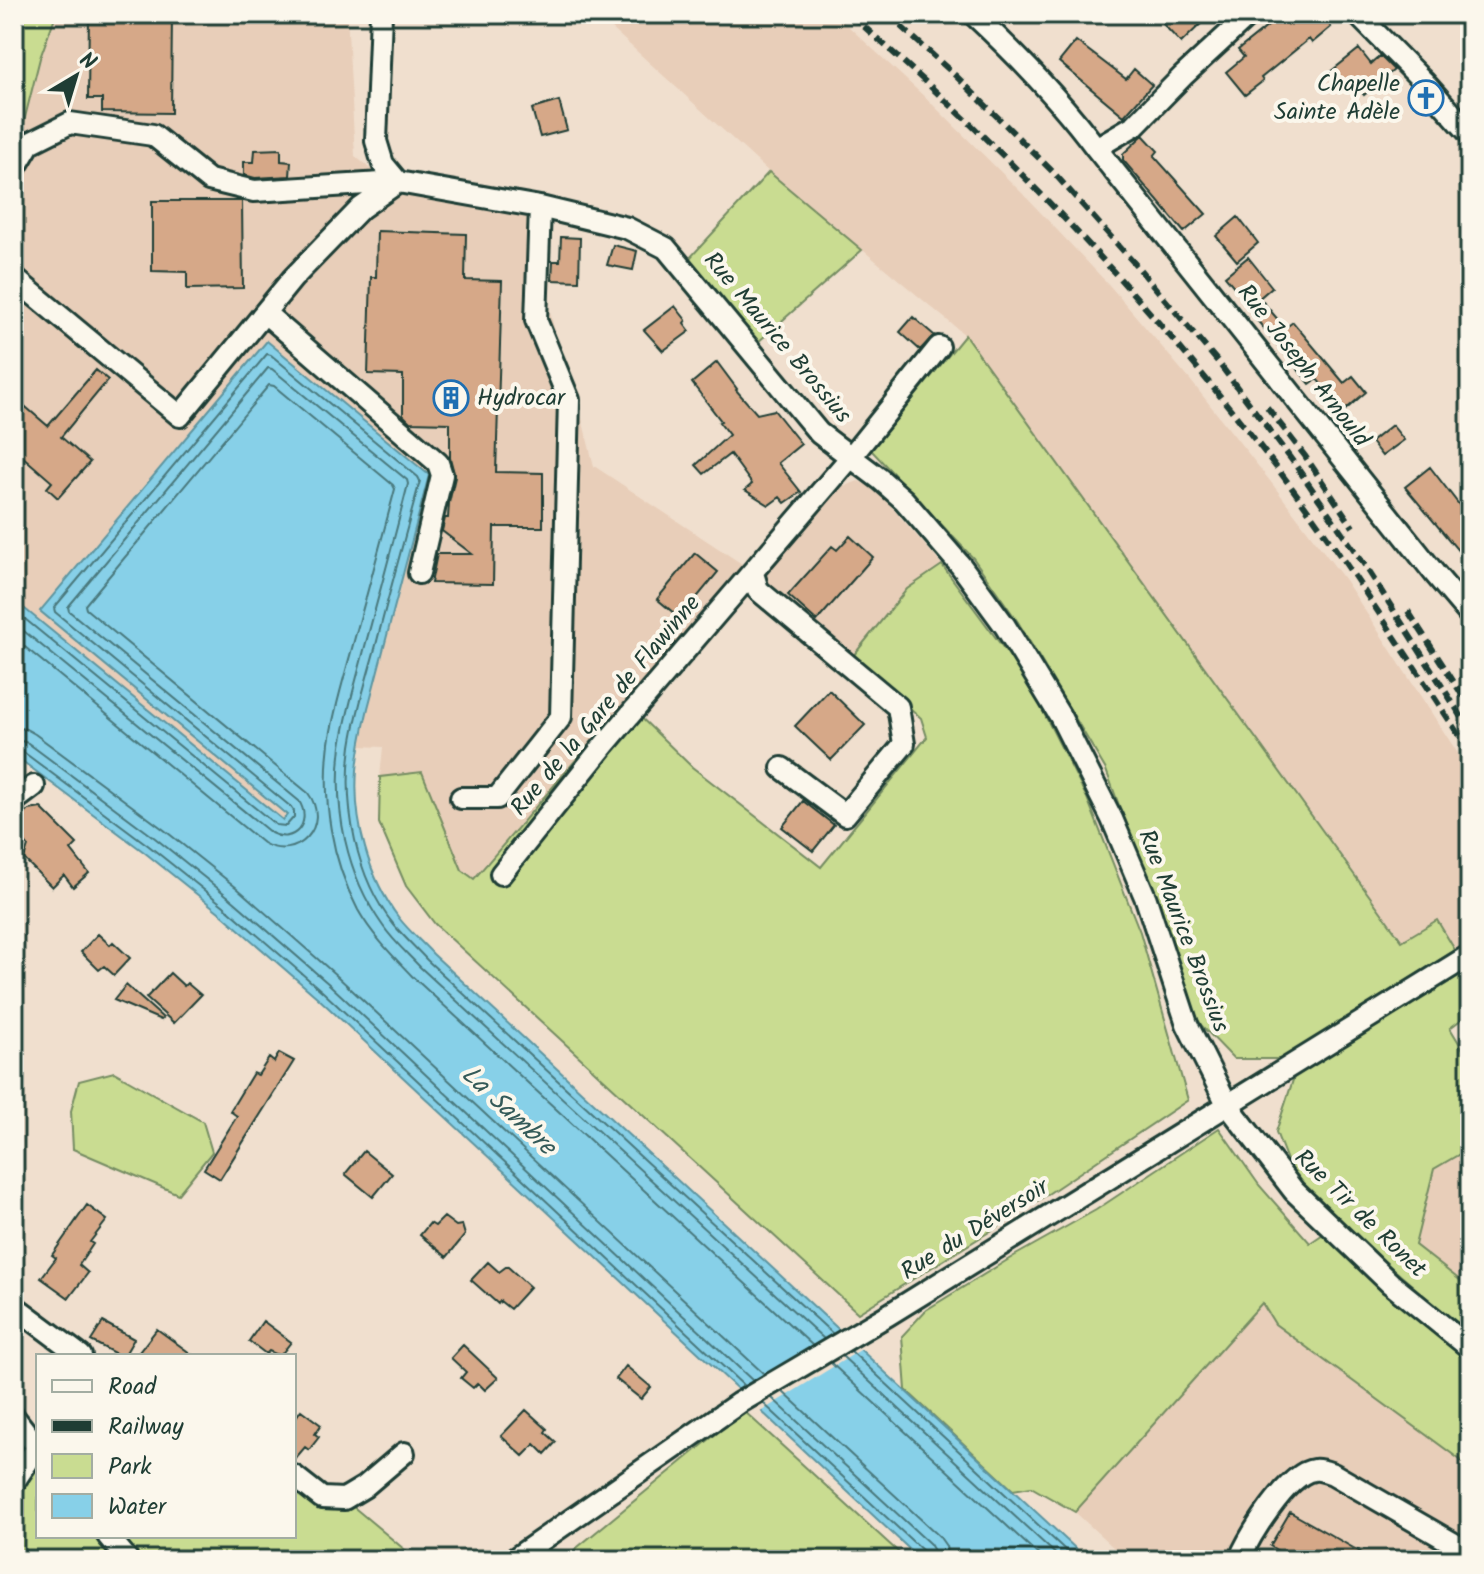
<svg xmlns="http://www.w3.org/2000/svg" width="1484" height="1574" viewBox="0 0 1484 1574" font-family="Kalam,sans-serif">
<rect width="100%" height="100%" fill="#f0dfce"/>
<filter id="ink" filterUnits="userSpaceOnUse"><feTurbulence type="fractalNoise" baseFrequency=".0125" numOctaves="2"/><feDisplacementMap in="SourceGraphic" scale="16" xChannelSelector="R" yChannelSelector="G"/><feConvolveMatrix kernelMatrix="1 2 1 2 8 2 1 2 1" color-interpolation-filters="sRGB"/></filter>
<g filter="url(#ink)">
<!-- built -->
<path fill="#e8ceb9" d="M56,14H347L355,156L400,194L475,205L550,220L542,278L555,332L578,403L594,466L745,566L474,880L462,870L422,773L380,777L383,747L359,746L368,708L283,820L14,600V148L20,141L40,58Z
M596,14H835L928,100L1024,195L1110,286L1191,381L1270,481L1345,580L1470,772V974L1437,921L1403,941L965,335L769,172Z
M858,481L875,488L942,565L907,589L853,656L759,583L841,488Z
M1470,1148V1288L1415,1245L1434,1169Z
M1262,1303L1276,1324L1470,1467V1560H1127L1075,1512Z"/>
<!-- green -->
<path fill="#c9dc91" stroke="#748c62" stroke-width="2" d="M14,14H56L40,58L19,141L14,148Z
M769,172L862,250L758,342L688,260Z
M965,335L1402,941L1437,920L1455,950L1282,1059H1234L1199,1023L1106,770L1018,622L973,558L871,450Z
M942,565L1027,680L1087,798L1140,932L1188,1100L1015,1216L858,1313L435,924L406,886L379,823L380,777L422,772L462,870L474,879L575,761L627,704L692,767L821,867L927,737L921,718L853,656L907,589Z
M1467,970L1470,974V1013L1450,1028L1470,1061V1148L1434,1169L1415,1245L1470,1288V1335L1371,1250L1295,1181L1276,1132L1294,1077Z
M114,1072L203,1122L212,1152L178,1194L73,1149L71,1111L79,1081Z
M1219,1128L1259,1185L1310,1243L1332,1228L1470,1348V1467L1275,1324L1262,1303L1075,1512L1031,1487L1013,1490L906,1390L902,1336L926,1310L1014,1256L1096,1210Z
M744,1411L907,1560H562Z
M34,1467L38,1472V1536H95L116,1560H14V1493Z
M294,1476L344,1499L417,1560H129L110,1536H294Z"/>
<!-- water -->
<path fill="#87d0e8" stroke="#5d95a0" stroke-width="2" d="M267,341L429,475L368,708C363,729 359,749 357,770C353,820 368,877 399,918C409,931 422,942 433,954L1088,1560H921L318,998L219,912L144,852L14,755V600L283,820L287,815L40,611Z"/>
<!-- pier -->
<path fill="#f0dfce" d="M843,1327L865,1347L757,1414L736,1394Z"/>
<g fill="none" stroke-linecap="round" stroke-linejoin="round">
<!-- shore -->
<path stroke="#49787c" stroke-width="2" d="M14,610L276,825L286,826L294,817V811L291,807L55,612L54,608L267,354L271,355L418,477L420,481C405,536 390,590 376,645C367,678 356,712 351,746C343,805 355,877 394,925C404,937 416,948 427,960L833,1334
M14,623L271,833C293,845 313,823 299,801L69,611L68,607L268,368L272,369L407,480L408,484C394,540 379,595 364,650C356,682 346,713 341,746C333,809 346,874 383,926C393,941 408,954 420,967L824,1339
M14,638L263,843C297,863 332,825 308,793L86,609L85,605L269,385L274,386L393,485L395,489C382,538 369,587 355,637C346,672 334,707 329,743C322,800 331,859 358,910C372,935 392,955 412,976L813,1346
M14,727L26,729L35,734L163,829L237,888L337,976L764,1374
M14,739L28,743L155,838L230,898L330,985L753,1381
M14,750L22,751L149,846L224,906L323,992L744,1386
M851,1351L1076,1560
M842,1356L1062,1560
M831,1363L1044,1560
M782,1391L939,1536L946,1546L948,1560
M772,1398L930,1544L934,1551L936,1560
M763,1403L923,1551L926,1560"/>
</g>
<!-- building -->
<path fill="#d6a888" stroke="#1f3d34" stroke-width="2" d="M89,14H172L171,113L102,112V99H88Z
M1174,14H1211L1181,43L1163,24Z
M1283,14H1287L1294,22L1304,14H1321L1331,27L1312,43L1309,39L1261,78L1263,81L1245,95L1226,72L1244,57L1238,50Z
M1076,41L1126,79L1134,69L1152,85L1124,116L1059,62Z
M1359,49L1371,64L1380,56L1394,70L1364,95L1352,79L1341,89L1329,73Z
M559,101L567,130L540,137L532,109Z
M1143,135L1158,151L1154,156L1206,214L1184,232L1123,160V154Z
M281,149V161L291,162L290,176L255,178L244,175V162H254L255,150Z
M152,201H242L243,288L187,289V272L152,271Z
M1238,217L1258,243L1237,261L1216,236Z
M377,231L466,234L465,280L502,281L496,472L543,473V527H494L493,584L431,583L437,554H472L442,531L445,518H448L449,503L455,477L450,458V423L410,422L403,415V375L368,374L371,277H376Z
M561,237L580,238L579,281L552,280L553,261H560Z
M613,245L637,251L633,270L607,265Z
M1248,257L1272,287L1250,306L1225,276Z
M1263,302L1285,328L1293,322L1344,383L1353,376L1366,392L1344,411L1317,379L1310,384L1251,313Z
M675,306L686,320L684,323L690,331L663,351L644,330Z
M913,317L934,335L920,350L900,332Z
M717,362L737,389L736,390L757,414L774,410L801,444L778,463L801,492L785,503L780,497L769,505L745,490L752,484L730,454L704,474L696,465L729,435L719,422L721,421L692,383Z
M96,370L108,380L61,437L90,462L58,498L47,488L52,482L14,449V397L48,426Z
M1392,425L1404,440L1382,456L1371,442Z
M1430,467L1470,519L1460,527L1470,539V565L1405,487Z
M850,536L873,557L817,621L788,595L832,546L837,550Z
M695,553L718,572L680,618L657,599Z
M829,690L865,725L831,760L795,726Z
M803,801L834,825L813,851L782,827Z
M41,808L77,844L71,850L89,873L73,887L64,875L52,887L24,859L28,846L14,830V824L29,810Z
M98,934L110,945L113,942L130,958L114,975L104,966L99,970L81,952Z
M170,973L184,986L187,983L201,995L174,1023L146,998Z
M126,985L163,1018L161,1020L114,1000Z
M279,1053L294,1061L220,1179L204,1169L237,1116L230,1111L253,1073L258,1075L269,1058L274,1062Z
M364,1151L392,1174L373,1197L345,1174Z
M87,1205L107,1220L90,1242L93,1244L79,1265L88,1273L69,1298L41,1278L56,1258L52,1255Z
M444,1217L456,1226L462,1225L465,1235L447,1257L420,1235L430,1223L435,1226Z
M488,1262L499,1272L507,1266L530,1287L510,1309L500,1301L498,1304L471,1280Z
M263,1321L291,1342L280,1356L269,1351L266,1354L249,1341Z
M103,1322L134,1339L124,1356H120L91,1341Z
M157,1329L194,1356H136Z
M463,1345L498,1378L485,1390L478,1383L473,1388L461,1378L466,1372L451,1358Z
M626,1366L651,1387L641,1399L616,1379Z
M301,1410L321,1425L315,1434L319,1437L309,1450L305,1447L294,1460V1420Z
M526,1410L547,1429L545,1432L556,1442L545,1454L535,1444L523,1456L501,1436Z
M1290,1512L1336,1538L1374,1560H1293L1270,1546Z"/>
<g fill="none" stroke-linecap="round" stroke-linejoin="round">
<defs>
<path id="minor" d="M381,14L376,141L383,164L398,182
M973,14C1018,56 1060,99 1096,148L1435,574L1470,615
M1357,14L1423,81L1470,134
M1096,148L1135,125L1183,76L1250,14
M14,170L30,143L70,123L153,135L209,180L254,191L398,182L540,207L627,228L666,248L819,433L880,479L904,500L961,566L1005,626L1060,716L1112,819L1146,899L1187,1024L1227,1104L1294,1191L1391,1284L1470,1348
M14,278L180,416L293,278L361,208L398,182
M265,313L438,463L442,475L419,573
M753,573L758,590L898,707L904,744L845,815L782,768
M461,798H497L561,717L569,400L536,320L540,207
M14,801L34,786
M501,874L605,744L850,458L939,347
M14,1306L81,1356
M14,1417L38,1448
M294,1476L322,1498L344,1499L364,1487L404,1453
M14,1482L38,1446
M108,1536L128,1560
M513,1560L739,1403L888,1315L1470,955
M1239,1560C1249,1537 1287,1473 1314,1470C1320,1469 1327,1472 1333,1474L1470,1553"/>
</defs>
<!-- minor casing -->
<use href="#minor" stroke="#1f3d34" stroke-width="26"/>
<!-- minor -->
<use href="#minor" stroke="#fbf7ec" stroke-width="20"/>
<!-- rail -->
<path stroke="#1f3d34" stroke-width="6" stroke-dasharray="12 6" stroke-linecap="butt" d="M850,14C913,70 976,127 1035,188C1122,277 1204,373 1280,472C1348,562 1408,658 1470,752
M887,14L956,76L1053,172L1136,265L1218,362L1294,463L1366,567L1470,730
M1267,407L1305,456L1353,527
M1408,611L1470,707"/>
</g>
</g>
<!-- icons -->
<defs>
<symbol id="church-ring" viewBox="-11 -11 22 22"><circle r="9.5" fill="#fbf7ec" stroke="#1f6fb2" stroke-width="1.5"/><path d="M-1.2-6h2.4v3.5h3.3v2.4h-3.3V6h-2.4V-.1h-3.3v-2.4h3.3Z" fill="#1f6fb2"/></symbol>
<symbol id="building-ring" viewBox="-11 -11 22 22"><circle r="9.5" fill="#fbf7ec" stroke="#1f6fb2" stroke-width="1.5"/><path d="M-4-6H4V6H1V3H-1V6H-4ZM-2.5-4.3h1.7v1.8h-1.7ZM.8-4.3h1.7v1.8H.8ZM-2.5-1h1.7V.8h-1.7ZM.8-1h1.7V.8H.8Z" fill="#1f6fb2"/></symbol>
</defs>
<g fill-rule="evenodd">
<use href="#church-ring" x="1406" y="78" width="40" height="40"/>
<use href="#building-ring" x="431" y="378" width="40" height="40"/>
</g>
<g text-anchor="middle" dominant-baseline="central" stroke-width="8" stroke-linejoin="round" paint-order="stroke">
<!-- poi labels -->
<g font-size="24" fill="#1f3d34" stroke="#fbf7ec" text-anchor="end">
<text x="1400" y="84">Chapelle<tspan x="1400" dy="28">Sainte Adèle</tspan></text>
<text x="477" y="398" text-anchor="start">Hydrocar</text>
</g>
<!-- street labels -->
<g font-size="24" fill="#1f3d34" stroke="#fbf7ec">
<text transform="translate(777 338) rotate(50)">Rue Maurice Brossius</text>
<text transform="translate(1303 366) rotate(52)">Rue Joseph Arnould</text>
<text transform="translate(606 706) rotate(-50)">Rue de la Gare de Flawinne</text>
<text transform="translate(1183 931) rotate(69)">Rue Maurice Brossius</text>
<text transform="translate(1360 1214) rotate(44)">Rue Tir de Ronet</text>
<text transform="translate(975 1230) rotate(-32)">Rue du Déversoir</text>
</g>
<!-- water labels -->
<g font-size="26" font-style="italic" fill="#345a58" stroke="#fbf7ec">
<text transform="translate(508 1111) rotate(43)">La Sambre</text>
</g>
</g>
<!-- margin -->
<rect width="1484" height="1574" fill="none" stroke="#fbf7ec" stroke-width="48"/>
<rect x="24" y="24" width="1436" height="1526" fill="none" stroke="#1f3d34" stroke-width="3" filter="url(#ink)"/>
<!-- legend -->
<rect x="36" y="1354" width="260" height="184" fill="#fbf7ec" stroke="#a3ada2" stroke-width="2"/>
<rect x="52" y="1380" width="40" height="12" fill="#fbf7ec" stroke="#a3ada2" stroke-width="2"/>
<text x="108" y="1394" font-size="24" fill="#1f3d34">Road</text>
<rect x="52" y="1420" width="40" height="12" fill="#1f3d34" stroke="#a3ada2" stroke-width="2"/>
<text x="108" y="1434" font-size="24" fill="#1f3d34">Railway</text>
<rect x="52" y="1454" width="40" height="24" fill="#c9dc91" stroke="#a3ada2" stroke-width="2"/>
<text x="108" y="1474" font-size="24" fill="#1f3d34">Park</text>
<rect x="52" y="1494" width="40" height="24" fill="#87d0e8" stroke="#a3ada2" stroke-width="2"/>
<text x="108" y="1514" font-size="24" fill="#1f3d34">Water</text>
<!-- north arrow -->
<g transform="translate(76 76) rotate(38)" stroke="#fbf7ec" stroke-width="6" paint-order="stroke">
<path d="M0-6L14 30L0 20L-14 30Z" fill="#1f3d34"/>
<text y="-12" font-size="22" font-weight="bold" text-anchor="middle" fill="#1f3d34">N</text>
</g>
</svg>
